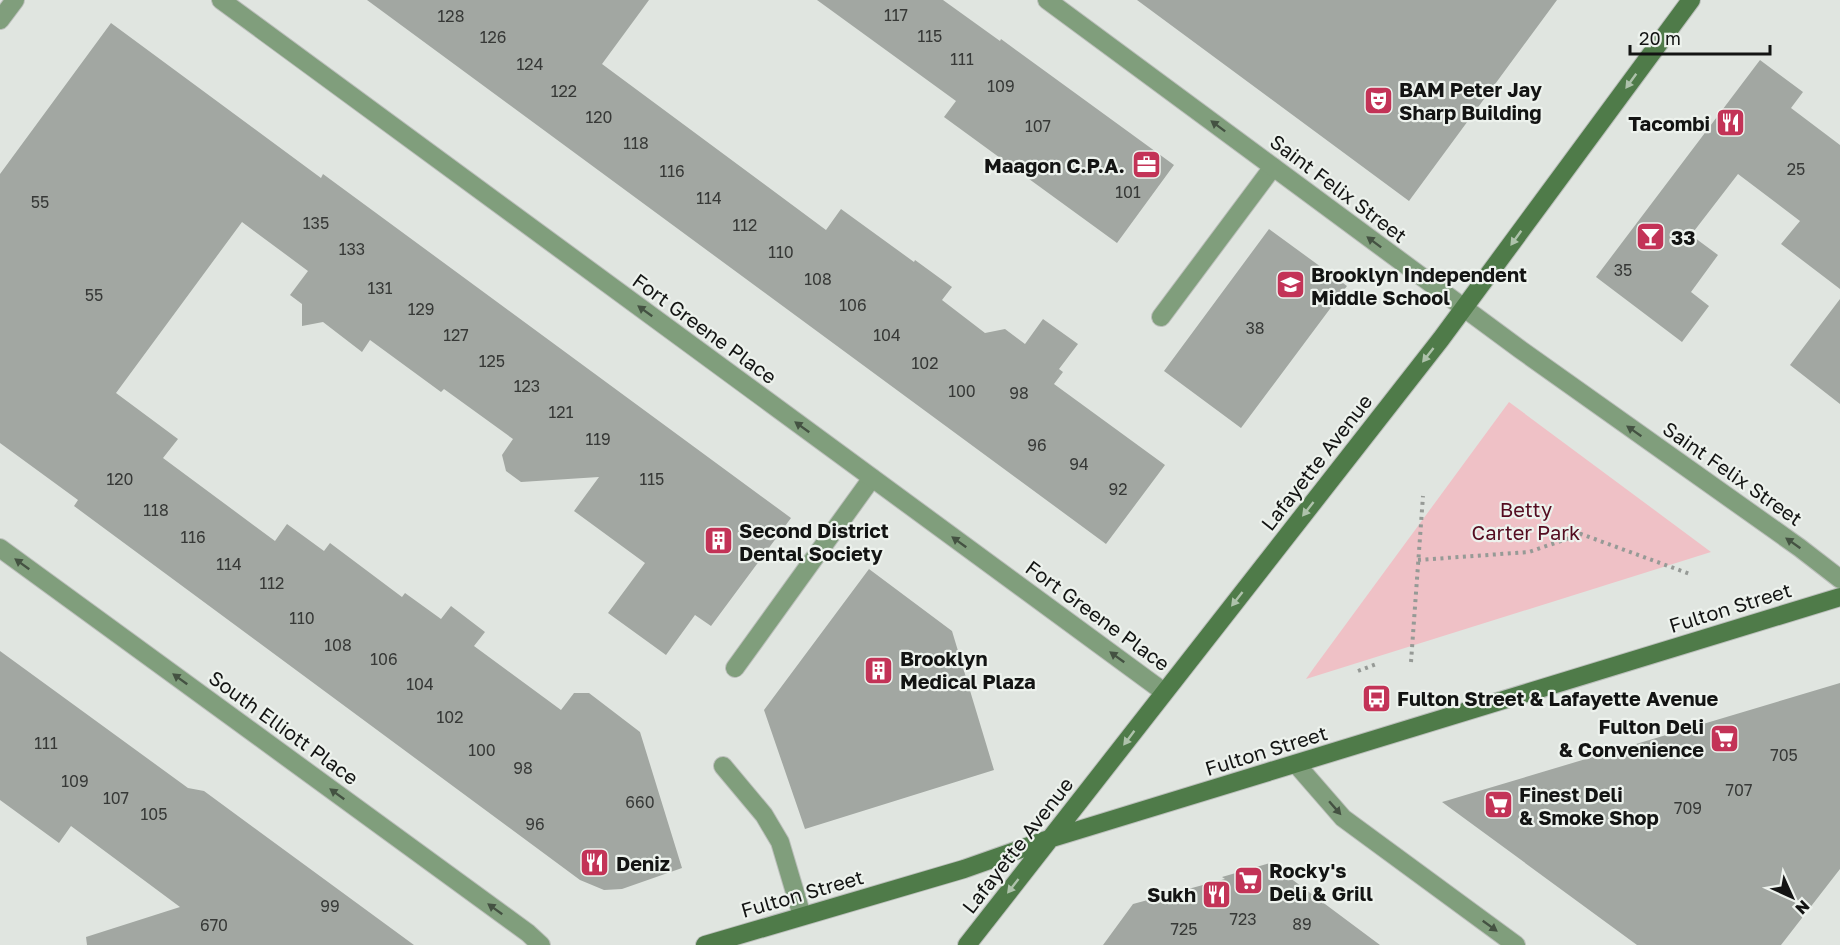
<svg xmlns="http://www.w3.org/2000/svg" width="1840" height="945" viewBox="0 0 1840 945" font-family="'Golos Text',sans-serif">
<rect width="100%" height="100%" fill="#e0e5e0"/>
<!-- green -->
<path fill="#efc1c6" d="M1509,402L1711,552L1306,679L1313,669Z"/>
<!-- building -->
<path fill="#a2a7a2" d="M367,0H649L602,64L826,230L841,209L914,262L915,260L952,287L942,300L985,333L1005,329L1025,344L1043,319L1078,344L1059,369L1063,372L1054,384L1165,465L1106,544Z
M817,0H943L1000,41L1001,39L1174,165L1117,243L944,117L956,101Z
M1137,0H1557L1409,201Z
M111,23L321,178L323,174L791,518L711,626L695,615L666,655L608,613L645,563L574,511L599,477L521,482L506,471L502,455L513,439L444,389L441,392L370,340L362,352L323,322L302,326V304L290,295L308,271L242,222L116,393L178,439L163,458L275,541L287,524L324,551L330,543L402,597L405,593L441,619L451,606L485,632L474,646L561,710L574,693H589L640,732L682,868L622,889L604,890L580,880L74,506L78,500L0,443V174Z
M1760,60L1803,92L1791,108L1840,145V289L1781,244L1800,221L1738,174L1691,235L1718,255L1691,292L1709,306L1682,342L1596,277Z
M1269,229L1347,286L1241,428L1164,371Z
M1840,299V404L1790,365Z
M869,569L952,631L994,770L805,829L764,710Z
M0,651L188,788L204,791L414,945H87L86,937L180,907L71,826L59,843L0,800Z
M1840,683V869L1781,945H1637L1442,802Z
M1270,863L1380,945H1103L1133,904L1225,879L1222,877Z"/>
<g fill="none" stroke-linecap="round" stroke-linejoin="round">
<defs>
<path id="lane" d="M1161,317L1273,167
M735,668L872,478
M723,766L764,815L780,842L802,916"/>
<path id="street" d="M221,0L1164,692
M1047,0L1521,350L1800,548L1840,579
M0,20L15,0
M0,548L528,933L541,945
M1296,764L1343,818L1516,945"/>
<path id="secondary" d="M705,945L964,869L1049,839L1840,597
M967,945L1441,339L1691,0"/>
</defs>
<!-- lane casing -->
<use href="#lane" stroke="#bbbfbb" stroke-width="20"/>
<!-- street casing -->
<use href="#street" stroke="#bbbfbb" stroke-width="20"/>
<!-- secondary casing -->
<use href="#secondary" stroke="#bbbfbb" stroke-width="20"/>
<!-- path -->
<path stroke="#969a96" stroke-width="4" stroke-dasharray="3 4.5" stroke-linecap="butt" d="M1418,560L1529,552L1581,534L1690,574
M1411,662L1423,496
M1358,671L1379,663"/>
<!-- lane -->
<use href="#lane" stroke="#809e7c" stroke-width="18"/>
<!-- street -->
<use href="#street" stroke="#809e7c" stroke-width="18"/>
<!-- secondary -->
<use href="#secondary" stroke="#4f7b49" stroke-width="18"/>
</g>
<!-- one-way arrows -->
<defs><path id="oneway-solid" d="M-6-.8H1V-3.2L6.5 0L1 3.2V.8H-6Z" transform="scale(1.5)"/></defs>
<g fill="#aec2ab">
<use href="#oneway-solid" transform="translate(1631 81) rotate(126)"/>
<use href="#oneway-solid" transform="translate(1516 238) rotate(126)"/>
<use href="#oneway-solid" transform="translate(1428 355) rotate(128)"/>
<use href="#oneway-solid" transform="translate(1308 509) rotate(128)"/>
<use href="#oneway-solid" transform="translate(1237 599) rotate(128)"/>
<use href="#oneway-solid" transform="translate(1129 738) rotate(127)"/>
<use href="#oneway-solid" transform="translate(1013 886) rotate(128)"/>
</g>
<g fill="#445242">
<use href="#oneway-solid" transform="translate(1218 126) rotate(-143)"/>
<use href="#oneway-solid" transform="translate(1374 242) rotate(-143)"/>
<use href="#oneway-solid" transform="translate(645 311) rotate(-144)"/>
<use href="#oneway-solid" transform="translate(802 427) rotate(-144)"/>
<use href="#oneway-solid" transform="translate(1634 431) rotate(-145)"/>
<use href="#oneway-solid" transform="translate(959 542) rotate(-144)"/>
<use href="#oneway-solid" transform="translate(1793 543) rotate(-145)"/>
<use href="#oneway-solid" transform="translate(22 564) rotate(-144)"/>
<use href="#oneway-solid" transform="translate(1117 657) rotate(-144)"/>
<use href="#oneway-solid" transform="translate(180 679) rotate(-144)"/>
<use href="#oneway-solid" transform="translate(337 794) rotate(-144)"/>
<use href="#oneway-solid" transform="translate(1335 808) rotate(49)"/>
<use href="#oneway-solid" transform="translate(495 909) rotate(-144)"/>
<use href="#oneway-solid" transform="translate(1490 926) rotate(36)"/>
</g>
<!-- icons -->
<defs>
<symbol id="theatre-square" viewBox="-11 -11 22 22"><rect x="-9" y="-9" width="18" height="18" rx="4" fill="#c33357" stroke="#edf2ed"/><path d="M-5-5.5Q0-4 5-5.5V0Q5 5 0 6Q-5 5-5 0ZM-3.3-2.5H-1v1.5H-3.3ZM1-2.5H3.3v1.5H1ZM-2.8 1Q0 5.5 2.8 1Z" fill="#fff"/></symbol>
<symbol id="restaurant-square" viewBox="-11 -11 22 22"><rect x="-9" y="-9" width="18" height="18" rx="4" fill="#c33357" stroke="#edf2ed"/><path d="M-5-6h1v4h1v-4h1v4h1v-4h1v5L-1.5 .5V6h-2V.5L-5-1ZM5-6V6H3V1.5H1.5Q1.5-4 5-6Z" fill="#fff"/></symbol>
<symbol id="office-square" viewBox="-11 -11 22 22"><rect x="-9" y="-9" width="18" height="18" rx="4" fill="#c33357" stroke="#edf2ed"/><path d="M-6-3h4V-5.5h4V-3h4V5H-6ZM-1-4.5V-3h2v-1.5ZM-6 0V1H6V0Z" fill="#fff"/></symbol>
<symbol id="bar-square" viewBox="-11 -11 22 22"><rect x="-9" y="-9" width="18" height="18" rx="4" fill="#c33357" stroke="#edf2ed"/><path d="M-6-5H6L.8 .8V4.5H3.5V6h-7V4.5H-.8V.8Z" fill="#fff"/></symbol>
<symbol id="school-square" viewBox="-11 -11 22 22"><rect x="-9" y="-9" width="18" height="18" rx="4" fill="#c33357" stroke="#edf2ed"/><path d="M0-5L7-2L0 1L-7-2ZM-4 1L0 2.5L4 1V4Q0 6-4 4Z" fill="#fff"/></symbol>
<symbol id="building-square" viewBox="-11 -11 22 22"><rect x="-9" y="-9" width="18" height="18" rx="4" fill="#c33357" stroke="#edf2ed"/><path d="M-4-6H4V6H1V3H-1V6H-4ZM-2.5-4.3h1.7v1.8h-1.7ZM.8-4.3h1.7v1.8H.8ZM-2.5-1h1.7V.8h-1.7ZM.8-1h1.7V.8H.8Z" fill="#fff"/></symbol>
<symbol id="bus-square" viewBox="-11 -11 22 22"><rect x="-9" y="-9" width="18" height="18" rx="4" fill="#c33357" stroke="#edf2ed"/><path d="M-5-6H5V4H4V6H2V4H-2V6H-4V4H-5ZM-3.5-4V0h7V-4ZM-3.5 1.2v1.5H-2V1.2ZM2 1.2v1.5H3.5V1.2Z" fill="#fff"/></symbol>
<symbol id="supermarket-square" viewBox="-11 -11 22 22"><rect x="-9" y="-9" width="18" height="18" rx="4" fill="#c33357" stroke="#edf2ed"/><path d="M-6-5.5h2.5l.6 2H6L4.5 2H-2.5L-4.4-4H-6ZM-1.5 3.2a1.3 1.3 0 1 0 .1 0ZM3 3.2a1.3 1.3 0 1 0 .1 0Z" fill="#fff"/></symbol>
</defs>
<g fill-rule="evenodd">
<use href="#theatre-square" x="1362" y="84" width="33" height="33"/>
<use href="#restaurant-square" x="1714" y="106" width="33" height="33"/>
<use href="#office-square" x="1130" y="148" width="33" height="33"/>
<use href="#bar-square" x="1634" y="220" width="33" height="33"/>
<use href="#school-square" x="1274" y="268" width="33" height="33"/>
<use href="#building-square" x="702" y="524" width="33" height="33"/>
<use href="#building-square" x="862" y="654" width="33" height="33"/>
<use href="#bus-square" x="1360" y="682" width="33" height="33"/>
<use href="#supermarket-square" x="1708" y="722" width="33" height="33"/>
<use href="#supermarket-square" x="1482" y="788" width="33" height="33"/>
<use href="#restaurant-square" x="578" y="846" width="33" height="33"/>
<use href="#supermarket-square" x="1232" y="864" width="33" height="33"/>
<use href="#restaurant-square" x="1200" y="878" width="33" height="33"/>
</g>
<g text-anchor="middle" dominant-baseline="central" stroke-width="4.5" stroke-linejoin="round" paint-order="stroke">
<!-- number labels -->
<g font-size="16" fill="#373937">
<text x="896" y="15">117</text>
<text x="451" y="16">128</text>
<text x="930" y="36">115</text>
<text x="493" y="37">126</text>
<text x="962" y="59">111</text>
<text x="530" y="64">124</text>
<text x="1001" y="86">109</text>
<text x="564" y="91">122</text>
<text x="599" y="117">120</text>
<text x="1038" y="126">107</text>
<text x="636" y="143">118</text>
<text x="1796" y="169">25</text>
<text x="672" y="171">116</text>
<text x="1128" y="192">101</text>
<text x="709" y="198">114</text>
<text x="40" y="202">55</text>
<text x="316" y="223">135</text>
<text x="745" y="225">112</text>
<text x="352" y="249">133</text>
<text x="781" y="252">110</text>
<text x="1623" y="270">35</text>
<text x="818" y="279">108</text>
<text x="380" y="288">131</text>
<text x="94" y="295">55</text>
<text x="853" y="305">106</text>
<text x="421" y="309">129</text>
<text x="1255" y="328">38</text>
<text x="456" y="335">127</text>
<text x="887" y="335">104</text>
<text x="492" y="361">125</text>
<text x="925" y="363">102</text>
<text x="527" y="386">123</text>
<text x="962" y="391">100</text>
<text x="1019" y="393">98</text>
<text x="561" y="412">121</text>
<text x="598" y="439">119</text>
<text x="1037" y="445">96</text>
<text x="1079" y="464">94</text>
<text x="120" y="479">120</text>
<text x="652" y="479">115</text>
<text x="1118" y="489">92</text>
<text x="156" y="510">118</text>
<text x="193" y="537">116</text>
<text x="229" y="564">114</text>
<text x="272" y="583">112</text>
<text x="302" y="618">110</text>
<text x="338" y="645">108</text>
<text x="384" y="659">106</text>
<text x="420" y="684">104</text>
<text x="450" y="717">102</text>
<text x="46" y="743">111</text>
<text x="482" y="750">100</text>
<text x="1784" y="755">705</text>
<text x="523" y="768">98</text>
<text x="75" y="781">109</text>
<text x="1739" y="790">707</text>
<text x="116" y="798">107</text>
<text x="640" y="802">660</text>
<text x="1688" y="808">709</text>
<text x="154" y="814">105</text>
<text x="535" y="824">96</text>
<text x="330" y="906">99</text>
<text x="1243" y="919">723</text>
<text x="1302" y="924">89</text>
<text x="214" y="925">670</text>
<text x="1184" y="929">725</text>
</g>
<!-- poi labels -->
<g font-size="20" font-weight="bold" fill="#131413" stroke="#edf2ed" text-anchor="start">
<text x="1399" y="89">BAM Peter Jay<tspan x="1399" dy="23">Sharp Building</tspan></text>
<text x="1710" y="123" text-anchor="end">Tacombi</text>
<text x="1125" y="165" text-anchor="end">Maagon C.P.A.</text>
<text x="1671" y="237">33</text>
<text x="1311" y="274">Brooklyn Independent<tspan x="1311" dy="23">Middle School</tspan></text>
<text x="739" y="530">Second District<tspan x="739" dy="23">Dental Society</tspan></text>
<text x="900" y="658">Brooklyn<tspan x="900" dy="23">Medical Plaza</tspan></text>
<text x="1397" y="698">Fulton Street &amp; Lafayette Avenue</text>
<text x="1704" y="726" text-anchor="end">Fulton Deli<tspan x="1704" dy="23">&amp; Convenience</tspan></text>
<text x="1519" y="794">Finest Deli<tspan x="1519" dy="23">&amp; Smoke Shop</tspan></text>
<text x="616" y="863">Deniz</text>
<text x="1269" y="870">Rocky's<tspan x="1269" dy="23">Deli &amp; Grill</tspan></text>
<text x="1196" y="894" text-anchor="end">Sukh</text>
</g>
<!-- street labels -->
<g font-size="20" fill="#131413" stroke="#edf2ed">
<text transform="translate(1339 188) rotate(37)">Saint Felix Street</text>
<text transform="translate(705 328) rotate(36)">Fort Greene Place</text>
<text transform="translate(1316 462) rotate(-52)">Lafayette Avenue</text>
<text transform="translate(1733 473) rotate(35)">Saint Felix Street</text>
<text transform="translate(1730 607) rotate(-17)">Fulton Street</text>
<text transform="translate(1098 615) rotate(36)">Fort Greene Place</text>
<text transform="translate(284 727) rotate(36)">South Elliott Place</text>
<text transform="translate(1266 750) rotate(-17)">Fulton Street</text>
<text transform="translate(1017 845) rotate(-52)">Lafayette Avenue</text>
<text transform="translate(802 893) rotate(-16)">Fulton Street</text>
</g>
<!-- park labels -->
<g font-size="20" fill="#540c20" stroke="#edf2ed">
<text x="1526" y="509">Betty<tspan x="1526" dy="23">Carter Park</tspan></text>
</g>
</g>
<!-- north arrow -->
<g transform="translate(1792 897) rotate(135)" stroke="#edf2ed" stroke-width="4.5" paint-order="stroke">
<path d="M0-4.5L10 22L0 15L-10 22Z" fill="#131413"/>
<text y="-9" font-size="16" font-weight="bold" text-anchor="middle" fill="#131413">N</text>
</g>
<!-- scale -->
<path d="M1630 45v9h140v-9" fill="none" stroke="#131413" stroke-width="3"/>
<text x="1639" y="45" font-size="18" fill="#131413" stroke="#edf2ed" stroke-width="4.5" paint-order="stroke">20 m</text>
</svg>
